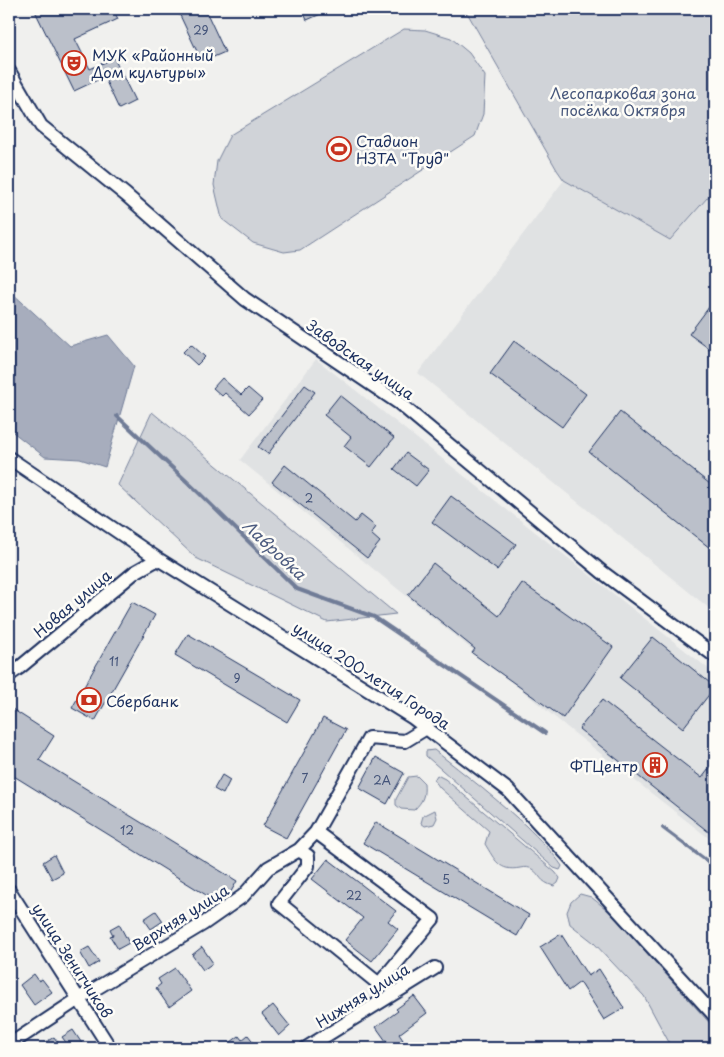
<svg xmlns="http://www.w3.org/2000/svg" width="724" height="1057" viewBox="0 0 724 1057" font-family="'Playpen Sans',sans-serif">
<rect width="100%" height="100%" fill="#f0f0ee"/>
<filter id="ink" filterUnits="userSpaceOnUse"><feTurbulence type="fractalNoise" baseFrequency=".02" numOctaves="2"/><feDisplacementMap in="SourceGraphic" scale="10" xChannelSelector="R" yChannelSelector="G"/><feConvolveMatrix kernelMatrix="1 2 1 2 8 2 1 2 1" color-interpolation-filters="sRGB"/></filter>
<g filter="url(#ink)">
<!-- built -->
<path fill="#e0e2e3" d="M564,180L670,240L715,189V613L418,373Z
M316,359L715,674V843L573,732L240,460Z"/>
<!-- green -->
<path fill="#d0d3d8" stroke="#76819b" d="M465,9H715V189L670,240L564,180L557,170Z
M404,29L425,30L451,38L469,53L485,76L483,114L475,136L300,250L284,252L253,243L222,219L214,185L217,161L230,135Z
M152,412L396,614L327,622L196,558L118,485Z
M434,750C466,775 497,799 526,826C539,839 552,851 562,866L560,870L554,868L426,756V751Z
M437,775L445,779L555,872L560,878L558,883L554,886C539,882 541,875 532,869C528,867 525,867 520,868C499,872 495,860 485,844L489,831L440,788L434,780Z
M417,776L424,783C425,796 423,801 414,810L401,809L396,805V799L408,777Z
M435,810L437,818L434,824L425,826L421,823L423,816Z
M580,894L591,897L610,912L715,1029V1048H672L644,996L593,942L570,924L567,912L571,902Z"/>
<!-- water -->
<path fill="#a7adbd" stroke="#6f7b97" d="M9,287L11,292L70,346L108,335L134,366L105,467L80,459L45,457L9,429Z"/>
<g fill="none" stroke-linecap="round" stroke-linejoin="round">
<!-- stream -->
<path stroke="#6f7b97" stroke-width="4" d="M117,416L198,492L297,589L374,617L545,733
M663,828L715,867"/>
</g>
<!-- building -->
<path fill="#bbc0ca" stroke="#1b2f5e" d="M34,9H113L118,19L75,39L90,69L114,58L135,101L119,109L104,77L74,91Z
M177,9H205L225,52L202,62Z
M302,9H332L307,20Z
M715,299V353L689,334Z
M514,341L586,394L562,427L490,374Z
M191,344L205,357L197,365L183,352Z
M222,378L241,395L248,388L262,400L249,414L225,393L222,396L213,388Z
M305,385L315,392L268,454L258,447Z
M340,395L394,438L371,467L344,446L351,437L324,415Z
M620,412L715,488V552L589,452Z
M406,453L429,470L416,486L394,469Z
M285,465L355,522L361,515L376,527L371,534L380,542L367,558L272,482Z
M451,496L516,544L497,570L432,522Z
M433,563L499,616L522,583L613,647L563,718L472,653L475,649L408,595Z
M132,602L155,615L95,721L72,708Z
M188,634L300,700L287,722L175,655Z
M653,637L715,687L683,728L620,678Z
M602,700L702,778L715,761V837L579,729Z
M9,707L54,736L39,760L237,881L228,897L219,903L9,773Z
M323,718L346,730L286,838L263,826Z
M376,757L404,773L387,804L359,788Z
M222,775L230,780L223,794L214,789Z
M376,822L529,915L517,936L363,843Z
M54,855L63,873L52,879L43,862Z
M328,859L396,911L388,921L398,929L372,961L345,940L363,918L312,879Z
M156,911L163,921L151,929L144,919Z
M119,924L129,943L118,949L110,936L113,935L110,929Z
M561,934L588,976L599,969L624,1008L604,1020L580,982L568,991L540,947Z
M89,947L99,962L89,968L80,952Z
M202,947L213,963L203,970L192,955Z
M175,968L191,991L169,1007L156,988L161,984L158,979Z
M34,974L39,981L42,979L52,992L34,1005L20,985Z
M414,996L427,1013L399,1034L403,1040L391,1048L376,1027L398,1011L396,1009Z
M273,1005L290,1026L279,1036L262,1014Z
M73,1030L85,1048H70L62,1037Z
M248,1035L258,1048H223L239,1036L242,1040Z
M54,1037L62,1048H37Z"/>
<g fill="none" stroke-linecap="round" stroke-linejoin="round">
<defs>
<path id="minor" d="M9,71L41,126L126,195L245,299L399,403L602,572L715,656
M9,458L158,559L413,718L508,790L715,1016
M9,675L19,668L135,572L158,559
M299,850L308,856V866L279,903L379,984L433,919L316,832
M9,890L110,1048
M9,1045L80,998L203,924L243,896L268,868L299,850L316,832L369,738L405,741L428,727
M306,1048L435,968"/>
</defs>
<!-- minor casing -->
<use href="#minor" stroke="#1b2f5e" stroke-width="16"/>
<!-- minor -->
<use href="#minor" stroke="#fdfcf7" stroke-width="12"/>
</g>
</g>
<!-- icons -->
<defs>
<symbol id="theatre-ring" viewBox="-11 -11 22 22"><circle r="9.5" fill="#fdfcf7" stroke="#c8321e" stroke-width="1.5"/><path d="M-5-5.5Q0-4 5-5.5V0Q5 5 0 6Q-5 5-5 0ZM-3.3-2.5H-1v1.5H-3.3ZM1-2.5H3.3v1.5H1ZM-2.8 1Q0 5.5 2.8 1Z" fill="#c8321e"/></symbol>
<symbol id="stadium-ring" viewBox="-11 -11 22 22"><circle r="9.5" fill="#fdfcf7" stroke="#c8321e" stroke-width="1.5"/><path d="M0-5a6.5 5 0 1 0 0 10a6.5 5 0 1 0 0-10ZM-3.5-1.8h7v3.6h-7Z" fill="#c8321e"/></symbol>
<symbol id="bank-ring" viewBox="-11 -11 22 22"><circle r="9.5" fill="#fdfcf7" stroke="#c8321e" stroke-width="1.5"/><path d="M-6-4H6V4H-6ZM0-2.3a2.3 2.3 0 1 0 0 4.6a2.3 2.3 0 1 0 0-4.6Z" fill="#c8321e"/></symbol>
<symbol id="building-ring" viewBox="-11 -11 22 22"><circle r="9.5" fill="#fdfcf7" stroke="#c8321e" stroke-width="1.5"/><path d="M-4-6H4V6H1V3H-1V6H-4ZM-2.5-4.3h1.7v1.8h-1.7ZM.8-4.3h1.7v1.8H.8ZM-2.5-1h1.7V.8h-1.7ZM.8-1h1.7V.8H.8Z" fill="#c8321e"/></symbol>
</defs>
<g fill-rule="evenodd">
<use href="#theatre-ring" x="60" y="49" width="28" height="28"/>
<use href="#stadium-ring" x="325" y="135" width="28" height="28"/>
<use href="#bank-ring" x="75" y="686" width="28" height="28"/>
<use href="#building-ring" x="641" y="751" width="28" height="28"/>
</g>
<g text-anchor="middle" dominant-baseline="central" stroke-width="5" stroke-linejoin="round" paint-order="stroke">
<!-- number labels -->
<g font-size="12" fill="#435379">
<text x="201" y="30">29</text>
<text x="309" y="498">2</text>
<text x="114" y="661">11</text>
<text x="237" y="678">9</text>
<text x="305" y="778">7</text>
<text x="382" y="780">2А</text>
<text x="127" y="830">12</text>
<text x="446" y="879">5</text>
<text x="354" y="895">22</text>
</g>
<!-- poi labels -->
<g font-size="15" fill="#1b2f5e" stroke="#fdfcf7" text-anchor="start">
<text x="92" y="54">МУК «Районный<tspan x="92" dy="17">Дом культуры»</tspan></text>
<text x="356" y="140">Стадион<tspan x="356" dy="17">НЗТА "Труд"</tspan></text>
<text x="106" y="700">Сбербанк</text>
<text x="638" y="765" text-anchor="end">ФТЦентр</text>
</g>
<!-- park labels -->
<g font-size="15" fill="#48587c" stroke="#fdfcf7">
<text x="623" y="92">Лесопарковая зона<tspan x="623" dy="17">посёлка Октября</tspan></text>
</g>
<!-- street labels -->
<g font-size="15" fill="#1b2f5e" stroke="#fdfcf7">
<text transform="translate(361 359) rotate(35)">Заводская улица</text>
<text transform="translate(72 603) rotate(-40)">Новая улица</text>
<text transform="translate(372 675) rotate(33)">улица 200-летия Города</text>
<text transform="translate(180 917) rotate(-32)">Верхняя улица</text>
<text transform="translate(73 960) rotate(57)">улица Зенитчиков</text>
<text transform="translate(362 995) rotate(-32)">Нижняя улица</text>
</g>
<!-- water labels -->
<g font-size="16" font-style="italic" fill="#4c5b7f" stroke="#fdfcf7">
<text transform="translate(275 549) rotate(43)">Лавровка</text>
</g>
</g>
<!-- margin -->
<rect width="724" height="1057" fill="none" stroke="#fdfcf7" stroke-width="30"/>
<rect x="15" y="15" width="694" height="1027" fill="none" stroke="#1b2f5e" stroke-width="2" filter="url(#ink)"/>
</svg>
